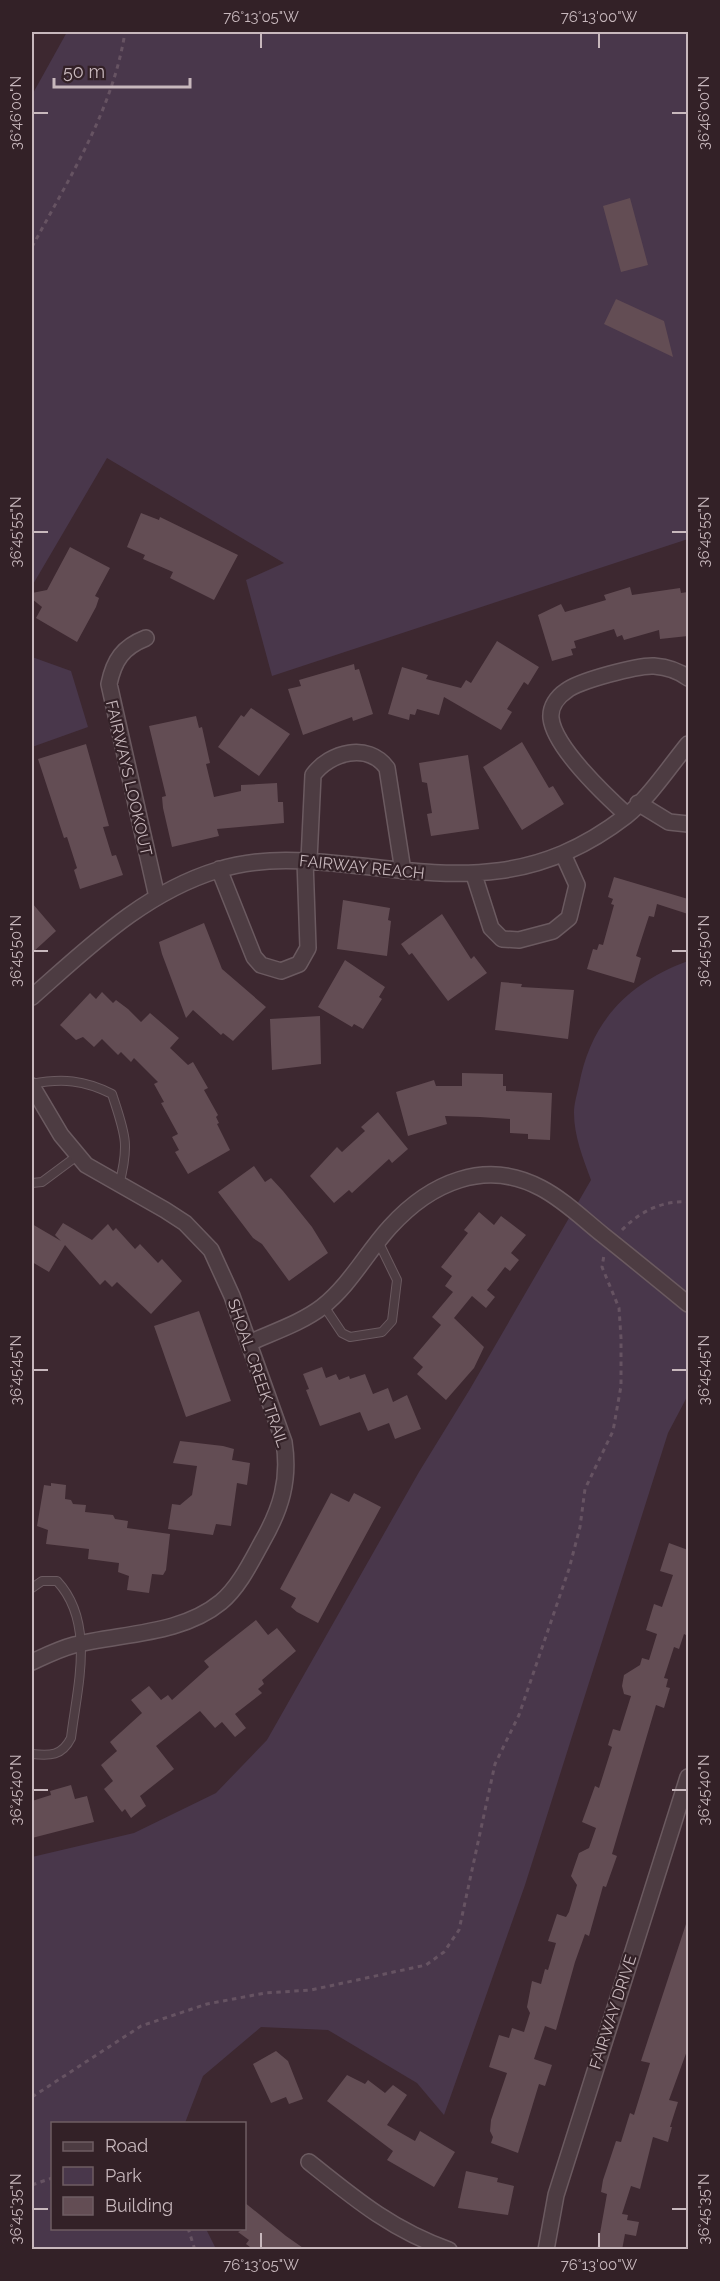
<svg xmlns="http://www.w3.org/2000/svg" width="720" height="2281" viewBox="0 0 720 2281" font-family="Raleway,sans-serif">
<rect width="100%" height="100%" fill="#3d2830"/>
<!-- green -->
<path fill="#49374b" d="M67,32H688V539L272,676L246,580L284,563L107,458L32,586V95Z
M32,657L71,671L88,727L32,747Z
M688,961V1395L668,1433L525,1885L444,2115L417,2083L328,2030L261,2027L203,2076L185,2123L52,2124V2228L206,2229L216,2249H32V1857L134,1833L216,1793L267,1740L419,1472L470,1389L591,1180C583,1158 574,1136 574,1113C574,1104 577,1094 579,1085C591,1021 628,983 688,961Z"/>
<!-- building -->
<path fill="#634d54" d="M630,198L648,265L621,272L603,206Z
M616,299L664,321L673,357L604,324Z
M141,513L159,520L160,517L238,555L214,600L170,578L173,572L143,559L145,555L127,547Z
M70,547L110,568L95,596L99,598L96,607L77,642L36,618L42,607L32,599V593L47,590Z
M630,587L632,595L680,588L681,593L688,592V636L660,639L659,630L624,640L622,635L617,637L614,629L574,641L576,648L571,649L573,655L552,661L538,615L561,604L565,612L606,600L604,595Z
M497,641L539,667L528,685L524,682L507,709L512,712L501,730L444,697L439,715L417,709L415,715L410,714L409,720L388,714L402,667L428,675L426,679L461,688L466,680L471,683Z
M354,664L355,670L359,669L373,714L353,721L352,717L303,735L288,689L301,686L299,680Z
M251,708L290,734L259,776L218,747L241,715L244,717Z
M196,716L199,728L202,727L210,763L206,764L214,797L241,791V785L277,783L278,802H283L284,823L217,829L219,836L172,847L163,808L162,797L166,796L149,726Z
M522,742L549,788L553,786L564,804L522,830L483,767Z
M86,744L109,826L103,827L112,856L116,855L123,875L80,889L74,870L77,868L67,837L64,838L38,759Z
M468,755L479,829L431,836L427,814L432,813L427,783L422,782L419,763Z
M614,877L688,899V914L657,904L654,917L649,916L636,956L641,958L634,983L587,969L593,949L597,950L599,944L603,945L614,905L611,904L613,899L608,897Z
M343,900L390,908L388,920L391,921L387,956L337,949Z
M32,903L56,931L32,953Z
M442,914L471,959L474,956L487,973L448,1001L412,953L409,955L401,944Z
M204,923L222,969L266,1007L233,1041L223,1033L221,1035L193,1010L186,1018L162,954L159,942Z
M345,960L385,987L379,997L382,999L363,1029L354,1024L352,1027L318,1007Z
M501,982L522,984L521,987L574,990L568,1039L495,1030Z
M102,992L113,1003L116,1000L128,1009L141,1022L150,1013L179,1038L170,1048L188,1065L193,1062L208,1088L204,1090L218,1115L216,1117L219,1123L217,1124L230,1150L188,1174L175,1152L179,1150L172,1137L178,1134L161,1103L164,1102L154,1084L158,1082L134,1058L131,1062L121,1052L118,1055L102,1039L94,1047L83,1037L76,1040L60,1025L90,993L96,999Z
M320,1016L321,1064L272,1070L270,1019Z
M462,1073L503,1074V1086H506V1091L552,1093L550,1140L528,1139V1134L510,1133V1119L480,1117L445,1116L447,1124L408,1136L396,1092L434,1080L436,1086H462Z
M378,1112L408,1149L392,1163L389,1159L352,1193L349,1190L334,1203L310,1176L337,1147L342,1152L365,1131L361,1127Z
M254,1166L265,1182L271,1178L283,1191L312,1227L328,1253L289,1281L262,1244L253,1238L218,1192Z
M479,1212L494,1225L501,1216L526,1235L511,1253L519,1260L510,1271L505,1267L487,1290L495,1297L486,1308L472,1296L454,1318L484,1347L474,1368L446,1400L417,1374L423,1367L413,1358L441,1325L432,1317L453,1292L445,1286L452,1276L441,1267L468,1233L464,1230Z
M63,1223L92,1240L108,1224L113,1231L116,1228L135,1249L140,1244L158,1263L162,1259L182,1281L151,1314L117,1282L112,1287L105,1280L100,1285L65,1245L49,1272L32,1262V1224L61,1241L55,1235Z
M199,1311L231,1401L186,1417L154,1326Z
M322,1367L326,1378L336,1374L339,1380L349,1376L350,1379L365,1374L373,1394L388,1388L393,1402L407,1395L421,1429L395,1439L389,1423L368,1431L360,1412L320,1426L306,1390L309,1389L303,1374Z
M180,1441L223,1446L234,1449L232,1460L250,1463L247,1485L237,1483L231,1526L216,1524L213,1535L168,1529L172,1504L180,1505L192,1495L197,1466L173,1463Z
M51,1483L66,1485L65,1499L71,1500L73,1504L86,1505L85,1512L113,1515L115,1519L128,1521L127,1528L170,1534L166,1570L163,1575L152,1574L149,1593L127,1590L129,1576L118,1572L119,1563L88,1559L89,1549L46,1544L48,1530L37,1526L44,1485L51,1486Z
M331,1493L349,1502L354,1493L381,1507L318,1623L297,1612L291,1607L296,1598L280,1589Z
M669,1543L688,1550V1636L684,1634L679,1649L674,1647L664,1678L668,1679L666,1687L670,1688L664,1708L656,1705L612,1854L617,1856L606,1887L603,1886L589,1936L585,1934L575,1962L556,2030L545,2026L534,2059L552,2065L545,2086L539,2084L518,2153L491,2143L493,2137L490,2131L491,2120L507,2073L489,2067L499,2035L509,2038L512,2028L524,2032L530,2013L527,2007L532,1981L541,1984L545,1969L548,1970L556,1943L548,1941L557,1914L566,1917L569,1912L577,1885L571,1876L579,1853L589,1848L596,1828L582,1822L595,1786L599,1788L612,1747L608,1745L613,1729L620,1731L631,1696L624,1694L622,1686L624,1675L640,1665L642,1658L649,1660L657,1634L646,1630L654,1604L662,1607L673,1575L660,1571Z
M256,1620L268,1635L277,1628L296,1651L262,1680L264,1684L258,1689L262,1693L235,1714L246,1728L235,1737L222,1722L215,1728L200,1711L156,1746L174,1769L140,1796L146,1806L131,1818L125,1809L122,1812L104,1789L113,1781L101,1765L117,1751L110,1742L142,1713L131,1700L149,1686L161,1700L168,1695L172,1700L209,1667L204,1661Z
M71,1785L75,1799L87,1796L94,1822L32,1838V1801L51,1795L50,1791Z
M686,1924H688V2048L669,2100L678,2102L670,2127H672L668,2142L653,2137L640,2189L631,2186L622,2214L628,2215L627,2220L639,2222L636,2236L625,2234L622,2250H597L607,2194L601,2192L603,2180L616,2141L621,2142L630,2113L634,2115L650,2063L641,2061Z
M276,2051L288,2061L303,2099L289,2104L286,2097L271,2103L253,2064Z
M347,2075L365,2084L368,2080L385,2093L393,2085L407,2095L387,2125L415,2141L420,2131L455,2152L434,2187L387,2160L393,2151L327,2101Z
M466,2171L498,2178L497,2182L514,2186L508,2215L458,2208Z
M244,2202L286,2236L306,2250H254L246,2244L249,2240L238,2232L244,2229Z"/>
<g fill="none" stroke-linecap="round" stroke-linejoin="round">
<defs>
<path id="service" d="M32,1084C62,1078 84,1080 112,1094C125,1134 130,1143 119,1185
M32,1183L42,1182L77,1156
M324,1306L342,1333L350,1337L382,1332L392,1321L397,1280L378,1241
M32,1588L42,1581H57C96,1623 77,1687 71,1738C62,1756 50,1756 32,1754"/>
<path id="minor" d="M146,638C123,647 114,660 109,684L157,897
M638,803L669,822L688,824
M627,815C606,796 554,747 551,718C550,707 557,697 566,691C578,681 638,665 654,666C666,667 679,671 688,678
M309,860L313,775C330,752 368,742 387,768L403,871
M219,869L254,957L261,965L281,971L299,964L308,948L305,860
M474,875L491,928L502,939L519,940L553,931L569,918L577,885L563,854
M32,997C89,947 143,893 218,870C266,855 313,861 362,866C465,878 539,883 626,816C648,799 670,766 688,744
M32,1086L61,1135L86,1165L165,1210L185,1223L211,1250L232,1296L284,1442C290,1480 281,1509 262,1542C251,1562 239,1587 221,1602C181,1635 122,1633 74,1645C59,1649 45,1656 32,1662
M249,1343C273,1332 301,1323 322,1307C350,1285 367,1252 390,1227C430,1183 485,1158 541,1188C564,1200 583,1219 603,1235C632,1258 660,1281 688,1304
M309,2162C355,2199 392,2230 449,2250
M546,2250L556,2195L688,1777"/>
</defs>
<!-- service casing -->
<use href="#service" stroke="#6b5a60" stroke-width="10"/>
<!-- minor casing -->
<use href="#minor" stroke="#6b5a60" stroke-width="18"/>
<!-- path -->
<path stroke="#665362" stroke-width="3" stroke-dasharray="4.5 4.5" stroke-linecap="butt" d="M32,247C69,178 113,110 125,32
M622,1230C639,1212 663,1200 688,1202
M32,2097L141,2026L207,2004L265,1993L311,1990L426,1965L444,1952L459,1930L495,1764L519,1715L569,1569L580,1527L585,1489L613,1431L621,1386V1338L619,1308L602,1267L604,1255
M32,2185L52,2178
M188,2228L195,2250"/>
<!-- service -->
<use href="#service" stroke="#4d3c42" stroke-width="8"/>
<!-- minor -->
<use href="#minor" stroke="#4d3c42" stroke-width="15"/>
</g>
<!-- ticks -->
<path fill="none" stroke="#c8b8bd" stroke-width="2" d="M261,33V48M599,33V48M33,113H48M672,113H687M33,532H48M672,532H687M33,951H48M672,951H687M33,1370H48M672,1370H687M33,1790H48M672,1790H687M33,2209H48M672,2209H687M261,2233V2248M599,2233V2248"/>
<g text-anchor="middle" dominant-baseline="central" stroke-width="4.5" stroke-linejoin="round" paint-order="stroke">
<!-- street labels -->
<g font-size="16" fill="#c8b8bd" stroke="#332127">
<text transform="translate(129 778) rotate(77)">FAIRWAYS LOOKOUT</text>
<text transform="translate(362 867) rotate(6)">FAIRWAY REACH</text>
<text transform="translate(258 1373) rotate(71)">SHOAL CREEK TRAIL</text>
<text transform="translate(613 2012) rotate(-72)">FAIRWAY DRIVE</text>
</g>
</g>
<!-- border -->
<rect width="720" height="2281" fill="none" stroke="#332127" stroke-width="66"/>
<!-- legend -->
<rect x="51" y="2122" width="195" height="108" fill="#332127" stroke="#6f5d63" stroke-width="1.5"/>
<rect x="63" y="2142" width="30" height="9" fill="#4d3c42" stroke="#6f5d63" stroke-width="1.5"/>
<text x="105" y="2152" font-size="18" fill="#c8b8bd">Road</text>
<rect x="63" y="2167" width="30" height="18" fill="#49374b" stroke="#6f5d63" stroke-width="1.5"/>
<text x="105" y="2182" font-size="18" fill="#c8b8bd">Park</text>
<rect x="63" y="2197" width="30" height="18" fill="#634d54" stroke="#6f5d63" stroke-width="1.5"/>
<text x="105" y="2212" font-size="18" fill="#c8b8bd">Building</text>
<!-- scale -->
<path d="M54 78v9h136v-9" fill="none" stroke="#c8b8bd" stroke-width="3"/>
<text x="63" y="78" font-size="18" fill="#c8b8bd" stroke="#332127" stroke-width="4.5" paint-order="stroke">50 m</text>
<rect x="33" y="33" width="654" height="2215" fill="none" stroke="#c8b8bd" stroke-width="2"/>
<g font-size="15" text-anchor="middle" fill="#c8b8bd">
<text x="261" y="22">76°13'05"W</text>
<text x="599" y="22">76°13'00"W</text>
<text transform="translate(16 113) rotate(-90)" y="5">36°46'00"N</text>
<text transform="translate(704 113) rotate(-90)" y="5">36°46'00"N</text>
<text transform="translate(16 532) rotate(-90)" y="5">36°45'55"N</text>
<text transform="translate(704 532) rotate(-90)" y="5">36°45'55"N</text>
<text transform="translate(16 951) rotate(-90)" y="5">36°45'50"N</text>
<text transform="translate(704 951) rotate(-90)" y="5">36°45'50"N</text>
<text transform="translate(16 1370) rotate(-90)" y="5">36°45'45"N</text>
<text transform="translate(704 1370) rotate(-90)" y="5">36°45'45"N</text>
<text transform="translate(16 1790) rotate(-90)" y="5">36°45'40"N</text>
<text transform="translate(704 1790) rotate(-90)" y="5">36°45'40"N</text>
<text transform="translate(16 2209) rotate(-90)" y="5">36°45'35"N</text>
<text transform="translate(704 2209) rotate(-90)" y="5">36°45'35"N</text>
<text x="261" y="2270">76°13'05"W</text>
<text x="599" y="2270">76°13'00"W</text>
</g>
</svg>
